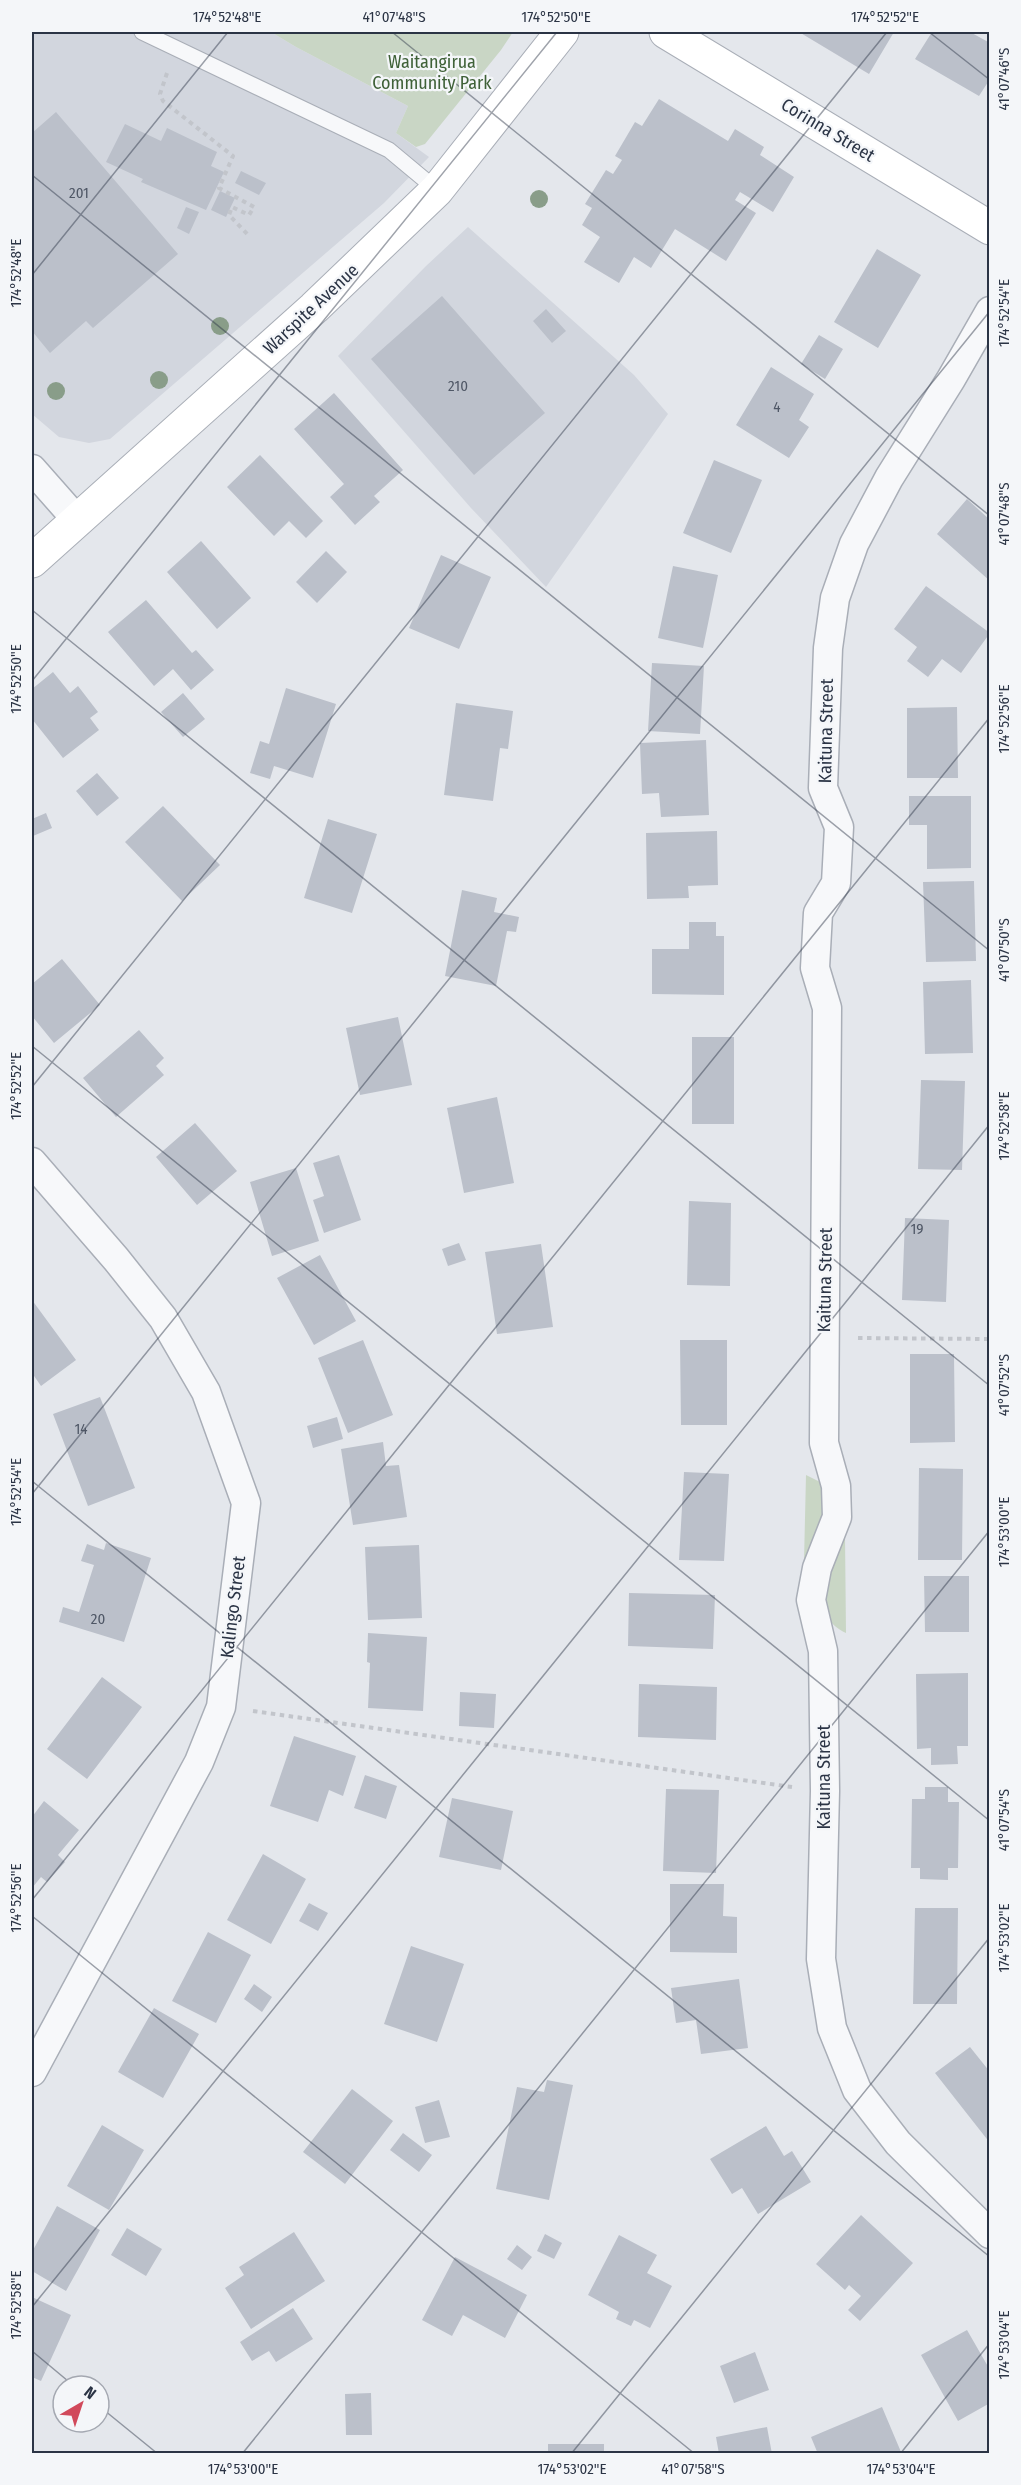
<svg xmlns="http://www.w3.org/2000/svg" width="1021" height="2485" viewBox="0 0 1021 2485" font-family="'Fira Sans Condensed',sans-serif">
<rect width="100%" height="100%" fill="#e4e7ec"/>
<!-- built -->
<path fill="#d2d6de" d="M32,32H271L296,47L408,106L396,133L429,157L384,203L110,439L89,443L59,437L32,414Z
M468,227L634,375L668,414L546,587L471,508L338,356L426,266Z"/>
<!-- green -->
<path fill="#c9d6c5" d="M271,32H513L501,50L425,144L416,147L396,133L408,106L296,47Z
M806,1475L824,1484C825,1517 822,1533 804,1561Z
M845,1536L846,1633C804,1613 830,1566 845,1536Z"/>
<!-- building -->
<path fill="#bbc0ca" d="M799,32H894L869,74Z
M932,32H970L990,43V79L979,96L915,59Z
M659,99L728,141L735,129L764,147L760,155L794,177L773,212L740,192L735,200L756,213L726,261L675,229L651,268L634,257L619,283L584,262L600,237L582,225L592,208L585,204L606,170L613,174L622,160L615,156L635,122L642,126Z
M56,112L178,254L93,328L86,321L50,353L32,331V133Z
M125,124L161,141L167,128L217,152L211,166L224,172L206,210L141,182L143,179L106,162Z
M241,171L266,183L259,195L235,183Z
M220,191L235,198L226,217L211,210Z
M186,207L199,212L189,234L177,228Z
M877,249L921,275L878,348L834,322Z
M442,296L545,413L474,475L371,359Z
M546,309L566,331L552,343L533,321Z
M819,335L843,349L825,379L801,364Z
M771,367L814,394L799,420L809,427L789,458L736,425Z
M334,393L403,470L374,496L380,502L355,525L330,497L344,484L294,429Z
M260,455L323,521L306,538L289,521L274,536L227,487Z
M714,460L762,480L731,553L683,533Z
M967,499L990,520V581L937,534Z
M201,541L251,598L217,629L167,572Z
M326,551L347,572L317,603L296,582Z
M441,555L491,577L459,649L409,628Z
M673,566L718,575L703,648L658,638Z
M926,586L990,633L961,673L942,659L928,677L907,661L917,647L894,629Z
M146,600L192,653L196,650L214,670L191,690L173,669L154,686L108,632Z
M652,663L704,666L700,734L648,731Z
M53,672L70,693L78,686L98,712L90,718L99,730L63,758L32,719V689Z
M286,688L336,704L313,778L274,766L270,779L250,773L260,741L269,744Z
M183,693L205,719L183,737L161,712Z
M456,703L513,711L508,749L500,748L493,801L444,795Z
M957,707L958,778H907V708Z
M706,740L709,815L661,817L659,793L642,794L640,743Z
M97,773L119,798L97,816L76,791Z
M909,796H971V868L927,869V825H909Z
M163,806L220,865L182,901L125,842Z
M46,813L52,828L33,836L32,819Z
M328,819L377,834L352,913L304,898Z
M717,831L718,885L688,886L689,898L647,899L646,833Z
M974,881L976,961L926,962L923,882Z
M462,890L497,898L494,912L519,917L516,932L507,931L496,986L445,976Z
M689,922H716V936H724V995L652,994V949H689Z
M62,959L100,1005L54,1043L32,1016V984Z
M971,980L973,1053L925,1054L923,982Z
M398,1017L412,1085L360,1095L346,1028Z
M139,1030L164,1058L156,1066L164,1075L116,1117L83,1078Z
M692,1037H734V1124H692Z
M921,1080L965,1081L962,1170L918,1169Z
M497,1097L514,1183L464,1193L447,1108Z
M195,1123L237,1171L197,1205L156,1157Z
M339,1155L361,1220L324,1233L313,1200L324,1196L313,1163Z
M296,1168L319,1241L272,1256L250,1182Z
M689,1201L731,1203L730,1286L687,1285Z
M905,1218L949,1220L946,1302L902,1300Z
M459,1243L466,1260L448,1266L442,1249Z
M541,1244L553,1327L497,1334L485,1252Z
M320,1255L356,1321L314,1345L277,1278Z
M32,1300L76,1360L41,1386L32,1373Z
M363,1340L393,1415L348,1433L318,1358Z
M680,1340H727V1425H681Z
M910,1354H954L955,1442L910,1443Z
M100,1397L135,1488L88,1506L53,1414Z
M337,1417L343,1439L313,1448L307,1426Z
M383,1442L386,1466L399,1465L407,1517L353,1525L341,1449Z
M919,1468L963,1469L962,1560H918Z
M684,1472L729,1474L724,1561L679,1560Z
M106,1543L151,1558L124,1642L59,1622L63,1607L79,1612L94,1565L81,1561L87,1544L104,1550Z
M419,1545L422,1618L368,1620L365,1547Z
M924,1576H969V1632H925Z
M629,1593L715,1595L713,1649L628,1646Z
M368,1633L427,1637L423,1711L368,1708L370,1663L367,1662Z
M968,1673V1746H957L958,1764L931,1765V1748L917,1749L916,1674Z
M102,1677L142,1707L87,1779L47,1749Z
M639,1684L717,1687L716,1740L638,1737Z
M460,1692L496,1694L494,1728L459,1726Z
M294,1736L356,1756L343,1796L329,1790L318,1822L270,1806Z
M365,1775L397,1786L386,1819L354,1808Z
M925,1787H948V1802H959L958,1868H948V1880L920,1879V1868H911L912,1799H925Z
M666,1789L719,1790L716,1873L663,1871Z
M452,1798L513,1811L501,1870L439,1857Z
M44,1801L79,1830L58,1855L65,1862L47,1882L41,1877L32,1888V1817Z
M263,1854L306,1879L271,1944L227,1920Z
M670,1884H724L723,1916L737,1917V1953L670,1952Z
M309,1903L328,1913L318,1931L299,1921Z
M915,1908H958L957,2004H913Z
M208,1932L251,1955L216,2023L172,2001Z
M411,1946L464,1964L437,2042L384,2024Z
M739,1979L748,2048L701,2054L696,2020L676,2023L671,1988Z
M254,1984L272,1997L262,2012L244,1999Z
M154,2008L199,2034L163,2098L118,2072Z
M970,2047L990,2072V2143L935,2073Z
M547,2080L573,2085L549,2200L496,2189L517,2087L544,2092Z
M352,2089L393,2121L345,2184L303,2152Z
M439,2100L450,2137L425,2143L415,2107Z
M102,2125L144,2150L109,2210L67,2186Z
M766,2126L784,2156L792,2151L811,2182L758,2214L742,2188L732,2194L710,2159Z
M403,2133L432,2155L419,2172L390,2150Z
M57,2206L100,2230L66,2291L32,2271V2252Z
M861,2215L913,2263L860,2321L848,2310L861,2296L849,2285L845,2290L816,2264Z
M127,2228L162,2249L146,2276L111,2255Z
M294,2232L325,2281L251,2329L225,2288L244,2275L239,2267Z
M545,2234L562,2243L554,2259L537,2251Z
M619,2235L657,2255L647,2273L672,2286L650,2328L634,2320L631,2326L616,2319L619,2312L588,2295Z
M517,2245L532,2257L522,2270L507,2259Z
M455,2257L527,2295L505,2338L463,2315L452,2336L422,2320Z
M32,2297L71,2315L41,2381L32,2377Z
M293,2308L313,2339L276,2362L269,2351L252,2361L240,2342Z
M967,2330L990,2370V2403L958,2421L921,2355Z
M755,2352L769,2390L734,2403L720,2366Z
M371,2393L372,2435H346L345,2394Z
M882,2407L901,2452L818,2454L811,2437Z
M767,2427L772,2454H719L716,2437Z
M548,2444H604V2454H548Z"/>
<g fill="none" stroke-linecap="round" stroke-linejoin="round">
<defs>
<path id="lane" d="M142,32L389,150L437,190"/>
<path id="street" d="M990,311L951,379L889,478L854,544L835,598L828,648L823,788L839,827L836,883L818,913L815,968L827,1008L824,1443L836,1486L837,1517L817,1568L811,1600L823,1651L825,1791L821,1959L832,2028L857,2090L898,2143L990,2234
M32,469L77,520
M32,1162L116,1259L163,1318L206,1392L246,1503L221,1707L199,1762L32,2072"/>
<path id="secondary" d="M666,32L990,228
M32,561L314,308L437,190L562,32"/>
</defs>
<!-- lane casing -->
<use href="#lane" stroke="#a9aeb7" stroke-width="17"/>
<!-- street casing -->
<use href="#street" stroke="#a9aeb7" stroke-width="31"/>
<!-- secondary casing -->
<use href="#secondary" stroke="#a9aeb7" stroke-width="35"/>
<!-- path -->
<path stroke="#c2c5cb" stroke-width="4" stroke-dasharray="4.5 4.5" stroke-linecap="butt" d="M167,73L160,94L163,101L233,156L219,188L254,207L249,215L232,207L229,215L249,236
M858,1338L990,1339
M253,1711L792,1787"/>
<!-- lane -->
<use href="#lane" stroke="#f7f8fa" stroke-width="15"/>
<!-- street -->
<use href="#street" stroke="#f7f8fa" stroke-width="28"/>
<!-- secondary -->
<use href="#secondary" stroke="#fff" stroke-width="33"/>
</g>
<!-- trees -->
<g fill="#899d89">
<circle cx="539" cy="199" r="9"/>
<circle cx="220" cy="326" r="9"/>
<circle cx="159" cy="380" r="9"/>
<circle cx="56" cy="391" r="9"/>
</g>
<!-- ticks -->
<path fill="none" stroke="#2b3445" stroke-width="1.5" stroke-opacity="0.45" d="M392,32L990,516M929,32L990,80M32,175L990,951M32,275L228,32M32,610L990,1386M32,681L557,32M32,1046L990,1821M32,1087L887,32M32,1481L990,2257M32,1494L990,311M32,1900L990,717M32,1916L695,2454M32,2307L990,1124M32,2351L74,2386M99,2406L158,2454M242,2454L990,1530M571,2454L990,1937M900,2454L990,2343"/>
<g text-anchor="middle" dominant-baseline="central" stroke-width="4.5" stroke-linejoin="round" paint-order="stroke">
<!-- number labels -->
<g font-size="15" fill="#4f5766">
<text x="79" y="193">201</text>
<text x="458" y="386">210</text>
<text x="777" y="407">4</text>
<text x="917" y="1229">19</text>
<text x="81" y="1429">14</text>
<text x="98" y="1619">20</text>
</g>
<!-- park labels -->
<g font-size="18" fill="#3f6138" stroke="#f4f6f9">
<text x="432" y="62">Waitangirua<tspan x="432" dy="21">Community Park</tspan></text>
</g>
<!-- street labels -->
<g font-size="18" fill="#2b3445" stroke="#f4f6f9">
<text transform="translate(828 130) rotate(31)">Corinna Street</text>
<text transform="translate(311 309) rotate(-43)">Warspite Avenue</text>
<text transform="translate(826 731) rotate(-89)">Kaituna Street</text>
<text transform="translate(825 1280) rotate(-89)">Kaituna Street</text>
<text transform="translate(233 1607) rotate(-83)">Kalingo Street</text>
<text transform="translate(824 1777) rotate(-90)">Kaituna Street</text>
</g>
</g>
<!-- border -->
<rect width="1021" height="2485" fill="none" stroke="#f4f6f9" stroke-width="66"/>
<!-- north arrow -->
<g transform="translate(81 2404) rotate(39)"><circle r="28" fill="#f4f6f9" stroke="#a4a8b1" stroke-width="1.5"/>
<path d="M0-4.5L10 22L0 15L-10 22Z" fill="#d1495b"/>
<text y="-9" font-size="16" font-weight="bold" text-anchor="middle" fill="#2b3445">N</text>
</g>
<rect x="33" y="33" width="955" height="2419" fill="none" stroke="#2b3445" stroke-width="2"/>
<g font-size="15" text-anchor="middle" fill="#2b3445">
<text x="227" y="22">174°52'48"E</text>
<text x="394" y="22">41°07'48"S</text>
<text x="556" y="22">174°52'50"E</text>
<text x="885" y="22">174°52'52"E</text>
<text transform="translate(1004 79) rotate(-90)" y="5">41°07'46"S</text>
<text transform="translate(16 273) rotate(-90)" y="5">174°52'48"E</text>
<text transform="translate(1004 313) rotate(-90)" y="5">174°52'54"E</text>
<text transform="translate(1004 514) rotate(-90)" y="5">41°07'48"S</text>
<text transform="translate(16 679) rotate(-90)" y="5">174°52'50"E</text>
<text transform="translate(1004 719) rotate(-90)" y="5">174°52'56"E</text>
<text transform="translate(1004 950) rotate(-90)" y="5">41°07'50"S</text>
<text transform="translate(16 1086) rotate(-90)" y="5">174°52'52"E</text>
<text transform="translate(1004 1126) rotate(-90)" y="5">174°52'58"E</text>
<text transform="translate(1004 1385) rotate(-90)" y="5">41°07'52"S</text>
<text transform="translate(16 1492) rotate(-90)" y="5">174°52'54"E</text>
<text transform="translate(1004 1532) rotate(-90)" y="5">174°53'00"E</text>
<text transform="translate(1004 1820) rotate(-90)" y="5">41°07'54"S</text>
<text transform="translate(16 1898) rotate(-90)" y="5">174°52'56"E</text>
<text transform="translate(1004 1938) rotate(-90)" y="5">174°53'02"E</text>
<text transform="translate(16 2305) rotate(-90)" y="5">174°52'58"E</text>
<text transform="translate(1004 2345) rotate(-90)" y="5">174°53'04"E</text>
<text x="243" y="2474">174°53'00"E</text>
<text x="572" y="2474">174°53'02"E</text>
<text x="693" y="2474">41°07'58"S</text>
<text x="901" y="2474">174°53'04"E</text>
</g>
</svg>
